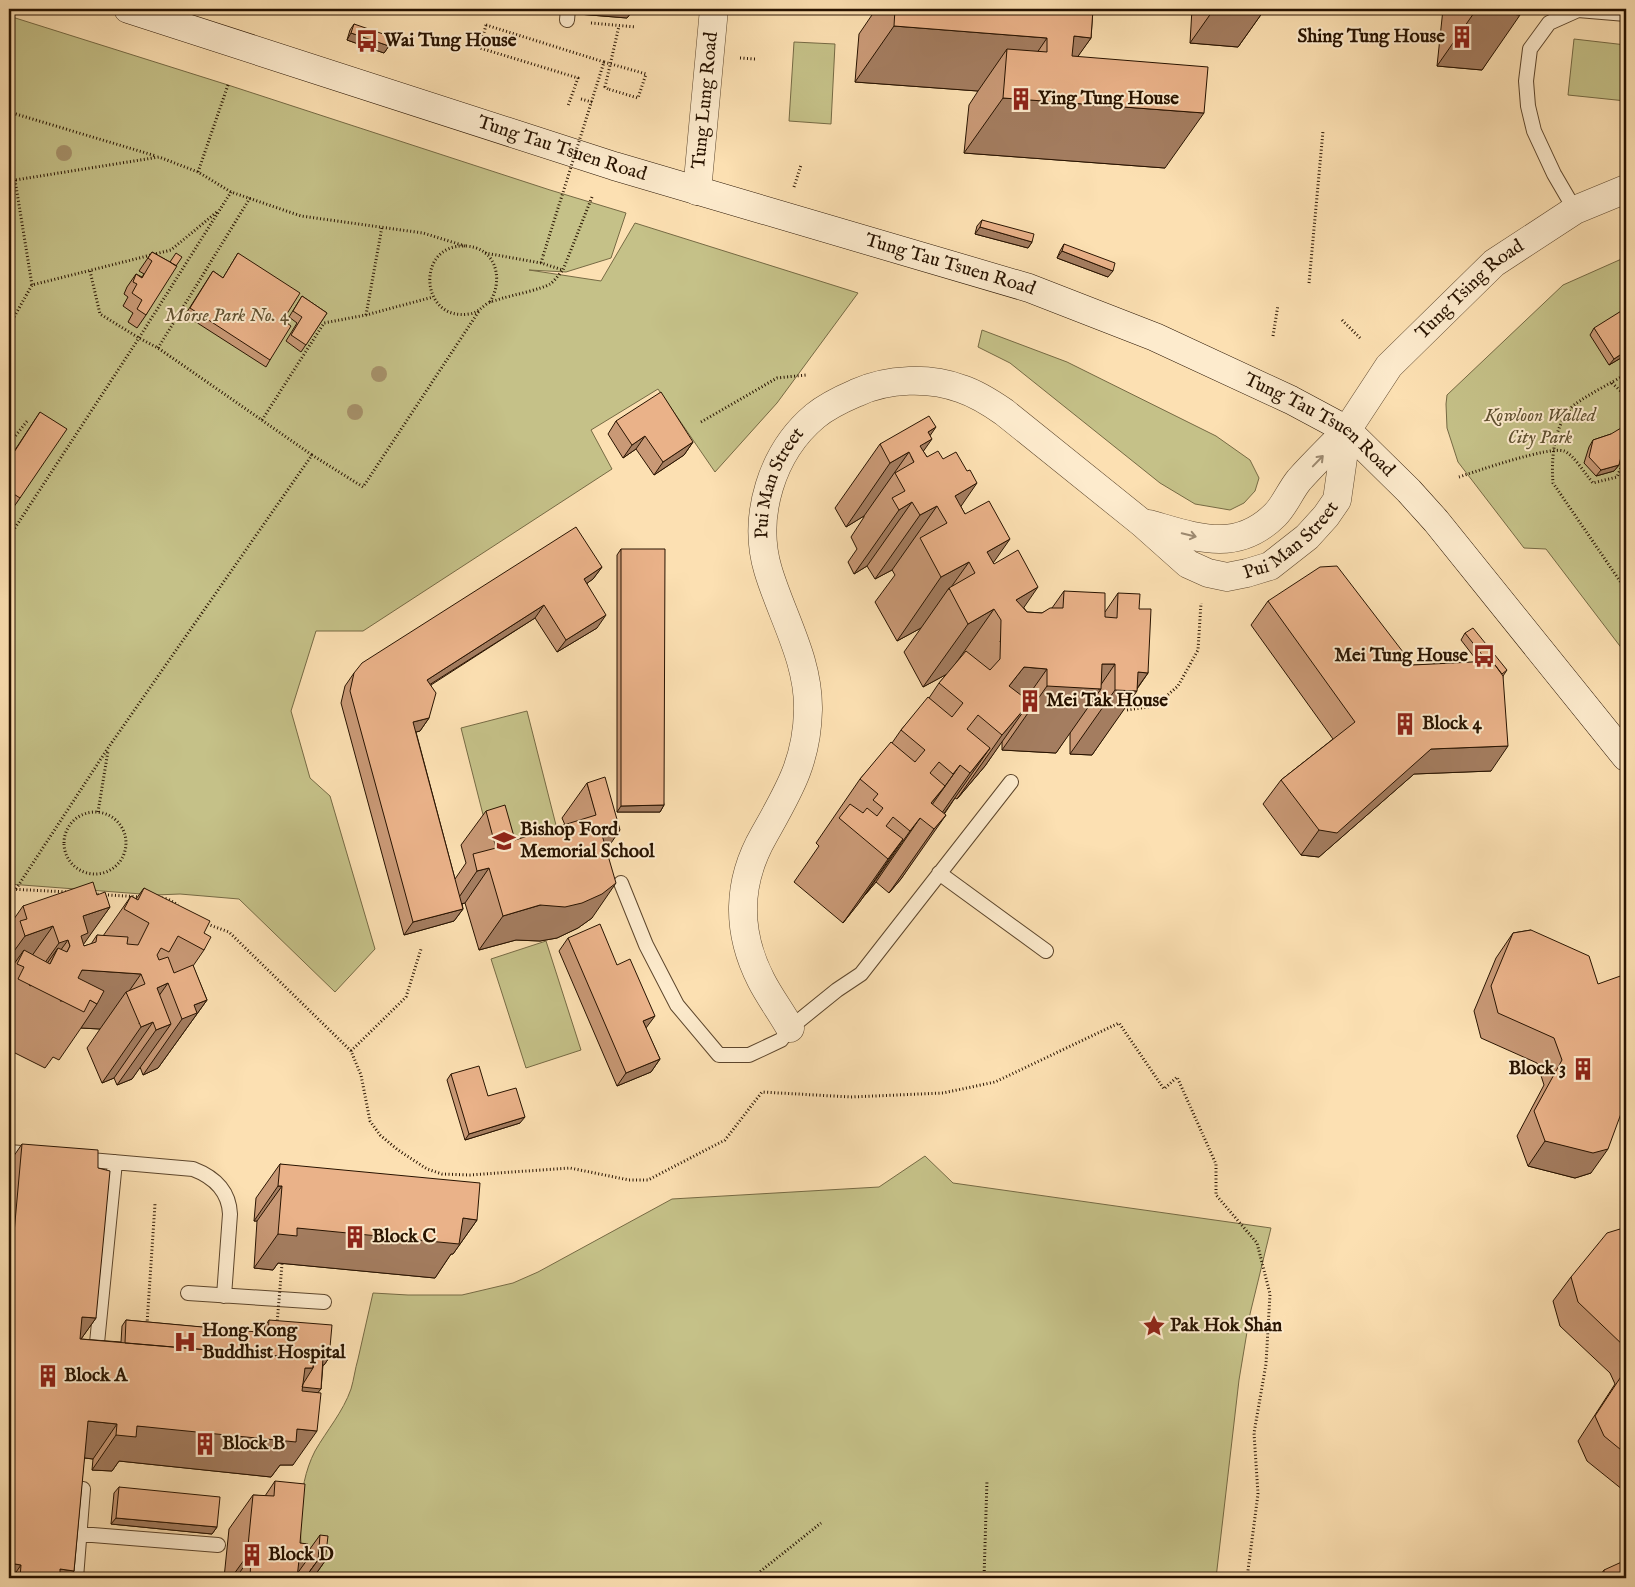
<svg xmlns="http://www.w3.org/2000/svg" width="1635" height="1587" viewBox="0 0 1635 1587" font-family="'IM FELL English',serif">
<rect width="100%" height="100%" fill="#fce0b2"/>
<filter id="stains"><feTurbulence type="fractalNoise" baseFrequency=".004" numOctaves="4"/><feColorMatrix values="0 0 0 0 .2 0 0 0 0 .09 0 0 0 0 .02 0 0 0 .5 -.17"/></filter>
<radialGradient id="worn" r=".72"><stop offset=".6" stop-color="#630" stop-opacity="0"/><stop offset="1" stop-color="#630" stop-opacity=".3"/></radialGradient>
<!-- green -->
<path fill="#c5c188" stroke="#766a44" d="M9,16L228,85L550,190L626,213L611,258L566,272L529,270L601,281L635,223L858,293L777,403L715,472L658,389L591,430L612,469L363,631H316L291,711L310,778L330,796L375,949L335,992L239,899L180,894L155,895L9,884Z
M1574,39L1626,45V101L1568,95Z
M794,42L835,44L831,124L789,121Z
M1626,257V654L1546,549L1524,548L1458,462L1447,428L1446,404L1447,395L1563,285Z
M982,330L1067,362L1216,436L1250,460L1259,478L1255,491L1244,503L1230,510L1195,504L1160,483L1010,363L978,347Z
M527,711L558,833L492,850L461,728Z
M546,941L581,1050L526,1068L491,959Z
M925,1156L953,1183L1271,1228L1250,1314L1239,1380L1216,1578H304C300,1537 295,1490 315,1451C327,1430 343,1412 351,1389C354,1379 355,1369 358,1359C363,1337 368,1315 373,1293L408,1295H462L513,1283L538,1272L672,1199L879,1187Z"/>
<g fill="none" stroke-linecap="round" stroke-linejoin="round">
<defs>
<path id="service" d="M567,20L568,9
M1575,210L1554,174L1534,131L1528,106L1526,81L1530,49L1549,23L1578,10L1626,14
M939,873L1046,951
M621,883L646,945L677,1005L719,1055H749L781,1040L790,1028L837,990L861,974L1011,782
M9,1152L33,1154
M79,1159L193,1169C214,1177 229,1191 230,1214L224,1296
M188,1293L324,1302
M97,1343L115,1162
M80,1534L218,1545
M76,1578L83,1489"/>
<g id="minor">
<path id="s1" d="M697,191L714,9"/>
<path d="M1149,524C1195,537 1236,554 1275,515C1285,505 1290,491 1299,480C1314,463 1331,447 1347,430"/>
<path id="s2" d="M790,1028C781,1012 769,996 761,980C736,931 737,882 764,835C788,792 807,762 808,710C809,660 782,617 768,570C752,516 772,452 815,416C827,406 842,399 856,393C888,378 930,377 962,389C977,394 991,403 1004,412L1142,523L1188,564L1208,573L1227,577L1247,573L1270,566L1307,537L1326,516L1337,500L1347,430"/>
</g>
<g id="tertiary">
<path id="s3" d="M1347,430L1389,366L1494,263L1575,210L1626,189"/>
</g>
<g id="secondary">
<path id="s4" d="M128,9L614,166L1029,288L1155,337L1291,400L1347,430L1409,491L1436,521L1626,757"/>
</g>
</defs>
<!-- service casing -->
<use href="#service" stroke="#5d462c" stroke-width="16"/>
<!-- minor casing -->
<use href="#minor" stroke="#5d462c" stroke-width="29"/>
<!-- tertiary casing -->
<use href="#tertiary" stroke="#5d462c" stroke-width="29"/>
<!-- secondary casing -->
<use href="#secondary" stroke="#281300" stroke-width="29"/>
<!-- path -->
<path stroke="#281300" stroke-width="3" stroke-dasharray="1 2.5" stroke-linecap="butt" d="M591,23L636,27
M486,25L480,48L578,78L568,106
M740,58L755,59
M608,89L605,87L619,26
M581,99L592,102
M9,112L156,156
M198,172L228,85
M15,180L32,285
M9,181L159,157L198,172L231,192L301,216L423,233L465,246
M794,187L801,165
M485,253L541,263L563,270L592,197
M541,263L543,256
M90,271L100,314L139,338L158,348L312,455
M1309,283L1323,131
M490,302C504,279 496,247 465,246C415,244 420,322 469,314C477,313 481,308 488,303C492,301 498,300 503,298C514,295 542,289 550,284C555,281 559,274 563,270
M366,315L382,227
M1342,320L1360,338
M9,326L32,285L171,250L218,211
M1273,336L1278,305
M158,348L250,198
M1626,374C1615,381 1577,400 1570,409C1554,428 1551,458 1553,483L1626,590
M1612,383L1626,396
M262,420L324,323L366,315L433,297
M701,422L777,378L806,375
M9,444L28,420
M1459,477C1477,471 1549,446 1564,451C1573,454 1586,475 1593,483L1617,477L1622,465
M9,537L139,338L231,192
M1127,710L1155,706L1178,686L1198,650L1201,603
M98,812L108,751
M64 843a31 31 0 1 1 62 0a31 31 0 1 1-62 0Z
M9,889L68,892
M16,889L108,748L312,455L363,487L479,311
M94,894L140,897
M162,898L168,899L178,905
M204,923L229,932L351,1051L361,1075L370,1121L380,1135L398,1150L427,1169L442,1174L470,1175L570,1168L629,1180H648L725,1140L762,1092L851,1097L943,1093L995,1082L1119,1023L1164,1089L1177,1077L1216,1164V1195L1257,1243L1270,1294L1266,1364L1254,1433L1258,1494L1247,1578
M351,1051L406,997L421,949
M147,1324L155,1204
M752,1578L821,1523
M984,1578L987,1480"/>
<!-- service -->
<use href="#service" stroke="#fdebcd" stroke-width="14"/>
<!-- minor -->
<use href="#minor" stroke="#fdebcd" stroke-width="28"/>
<!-- tertiary -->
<use href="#tertiary" stroke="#fdebcd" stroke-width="28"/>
<!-- secondary -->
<use href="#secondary" stroke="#fdebcd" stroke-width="28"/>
<!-- path-bridge -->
<path stroke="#281300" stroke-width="3" stroke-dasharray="1 2.5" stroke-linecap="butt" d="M486,25L604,62L543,256
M604,62L646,74L638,98L608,89
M277,1324L282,1264"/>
</g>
<!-- trees -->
<g fill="#a6916a">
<circle cx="64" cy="153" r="8"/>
<circle cx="379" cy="374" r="8"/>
<circle cx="355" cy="412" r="8"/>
</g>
<!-- wall -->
<path fill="#c99976" stroke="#281300" d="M578,9H634L627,18L578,14Z
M876,9H1093L1091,38L1077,57L1165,168L964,153L969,105L978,91L855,82L859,34Z
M1192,9H1265L1238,47L1190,43Z
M1443,9H1521L1482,70L1437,66Z
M354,24L389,46L384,53L347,40L350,30Z
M982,220L1032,242L1028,248L975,234L977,226Z
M1064,244L1108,277L1057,258L1060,251Z
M152,252L170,262L146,315L137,328L128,322L133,313L123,306L128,297L124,294L127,287L136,274L142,277L144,274L139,271Z
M238,253L283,320L270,360L266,367L185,315L213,271L223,278Z
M302,296L327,313L301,352L286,341L297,323L289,317Z
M1594,328L1626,355L1609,365L1590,335Z
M40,412L20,498L11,511L9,509V459Z
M616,421L693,442L684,455L654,475L636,449L623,458L608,434Z
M1611,434L1626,450L1622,452L1619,465L1614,471L1596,476L1584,463L1589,447L1593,440Z
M930,436L923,451L961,507L993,563L1024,608L1027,612L1042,613L1052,608L1064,591L1105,612L1118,593L1139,609L1148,673L1092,755L1070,754V732L1056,753L1002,750V741L985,766L957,799L955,798L901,879L889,893L876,882L865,895L843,923L794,882L819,846L816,843L860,779L892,743L901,730L929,698L939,683L947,674L923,687L904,652L921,628L897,641L875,602L895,575L892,570L875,579L867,566L854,574L848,562L857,549L851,537L864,517V516L846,527L835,508L880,444Z
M621,549L664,805L660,812H617V555Z
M602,567L593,579L587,583L597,628L557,652L535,618L431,685L429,718L420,731L416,732L455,879L466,863L461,845L486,811L515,840L565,825L562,818L587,783L607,850L592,918L578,928L557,938L540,941L516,940L479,950L465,903H462L463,909L454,921L404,935L341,703L345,686L354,673Z
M1268,601L1413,665L1478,662L1461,640L1465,633L1507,670L1503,676L1491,771L1414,774L1319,857L1301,855L1263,804L1281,780L1333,739L1251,625Z
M144,888L204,933V950L193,966L207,1000L158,1068L143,1075L140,1067L132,1079L117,1085L114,1078L102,1083L87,1048L100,1029L81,1028L59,1060L53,1057L45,1068L9,1050V926L23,906L97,895L110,907L83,944L84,946L91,944L97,935L103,936L131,896L136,899Z
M1531,930L1591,1173L1575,1178L1528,1166L1517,1136L1544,1085L1537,1063L1481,1038L1474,1011L1496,958L1513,933Z
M568,938L617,965L660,1059L651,1072L617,1086L559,951Z
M451,1074L488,1096L520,1123L465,1140L447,1080Z
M22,1144L96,1318L81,1339L121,1342L122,1326L126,1320L264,1333L265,1326L269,1320L329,1358L324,1365H323L321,1389L318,1392L293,1465H280L271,1477L119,1461L112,1471L92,1470L93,1459L84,1458L74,1571L69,1578H9V1163Z
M280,1164L477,1220L453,1254H451L435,1278L278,1263L273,1270L254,1268L257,1221H254L256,1198Z
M1626,1235V1490H1623L1587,1461L1578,1441L1615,1384L1610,1373L1560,1326L1553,1301L1571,1277Z
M275,1481L300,1543L307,1553L320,1535L325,1561L313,1578H305L318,1560L305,1578H224L229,1529L253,1495L265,1496Z
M119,1487L217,1527L212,1534L111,1524L114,1493Z
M1604,1570L1626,1578H1598Z"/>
<!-- shaded-wall -->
<path fill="#a47d60" stroke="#281300" d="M582,9H634L627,18L578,14Z
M1214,9H1265L1238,47L1190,43Z
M1476,10L1520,15L1482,70L1437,66Z
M894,26L1047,38L1009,94L1007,49L978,91L855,82Z
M351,33L389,46L384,53L347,40Z
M1074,36L1091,38L1052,93Z
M1003,98L1204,113L1165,168L964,153Z
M980,227L1032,242L1028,248L975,234Z
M1062,251L1113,271L1108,277L1057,258Z
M1626,351V355L1609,365L1614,359Z
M936,427L925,443L932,439L901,483L914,462L911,456L928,432Z
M645,436L636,449L623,458L632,445Z
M693,442L684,455L654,475L663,462Z
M1626,446V450L1619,454L1623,448Z
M909,452L864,516L846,527L890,463Z
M1619,465L1614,471L1596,476L1601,470Z
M977,483L933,547L947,523L955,496Z
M912,502L867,566L854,574L899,510Z
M937,506L892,570L875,579L920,515Z
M1010,539L965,603L975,573L987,552Z
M969,562L949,590V588L921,628L897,641L941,577Z
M602,567L593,579L575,592L584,579Z
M1038,587L1000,642L1016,600Z
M544,605L535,618L418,692L427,680Z
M994,609L949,673L923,687L968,624Z
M606,615L597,628L557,652L566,640Z
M1102,664H1115L1098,689H1101L1056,753L1002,750L1047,686Z
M1024,667L1047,669L1002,733L1009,686Z
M1138,672L1148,673L1135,691H1137L1092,755L1070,754L1115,690Z
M1030,702L985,766L957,799L1002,735Z
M429,718L420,731L404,735L413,722Z
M1508,746L1491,771L1414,774L1319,857L1301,855L1319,830L1431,749Z
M990,748L945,812L933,828L932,827L970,773Z
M960,765L922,819L931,803L943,789Z
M664,805L660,812H617L621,806Z
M946,815L901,879L889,893L934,829Z
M920,818L876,882L865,895L910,831Z
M620,830L596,865L602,835Z
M903,839L859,903L843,923L888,859Z
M489,868L465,903L453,906L477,871Z
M616,883L592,918L578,928L557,938L540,941L516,940L479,950L503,916Z
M110,907L71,962L67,952L70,946L68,940L34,987L50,964L58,948L31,986L29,985L59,943L83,916Z
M463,909L454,921L404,935L413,922Z
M53,926L24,967V950L9,971V958L25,936Z
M82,970L141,974L127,994L126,992L100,1029L81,1028L97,1004L90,1000L60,1001Z
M168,983L139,1024L157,988Z
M207,1000L158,1068L143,1075L182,1019L194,1005Z
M655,1016L646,1028L643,1021Z
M153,1022L114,1078L102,1083L141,1027Z
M171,1024L132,1079L117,1085L156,1030Z
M660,1059L651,1072L617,1086L626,1073Z
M525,1117L520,1123L465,1140L469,1134Z
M1545,1141L1608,1149L1591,1173L1575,1178L1528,1166Z
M278,1186H282L257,1221H254Z
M463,1218L477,1220L453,1254H451L435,1278L278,1263L273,1270L254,1268L278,1234L297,1228Z
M82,1317L96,1318L71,1353Z
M323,1358H329L324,1365H319Z
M305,1368H313L321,1389L316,1395L288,1393Z
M88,1421L117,1424L93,1459L63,1455Z
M137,1426L297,1429L317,1431L293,1465H280L271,1477L119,1461L112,1471L92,1470L116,1435Z
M116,1518L217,1527L212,1534L111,1524Z
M247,1556H251L236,1578H231Z
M299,1560H307L294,1578Z
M318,1560L325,1561L313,1578H305Z
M9,1563L21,1565L12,1578H9Z
M60,1569L74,1571L69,1578H54Z"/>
<!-- building -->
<path fill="#eab289" stroke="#281300" d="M895,9H1093L1091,38L1074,36L1072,56L1208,67L1204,113L1003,98L1007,49L1047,52V38L894,26Z
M1476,9H1521L1520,15L1476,10Z
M354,24L392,37L389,46L351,33Z
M982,220L1034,234L1032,242L980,227Z
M1064,244L1115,263L1113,271L1062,251Z
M152,252L177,266L146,315L137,309L142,300L132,293L137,284L133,282L136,274L142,278L152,261L148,258Z
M176,253L182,257L176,266L170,262Z
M238,253L300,293L283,320L291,326L270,360L190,308L213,271L223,278Z
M302,296L327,313L306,345L291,335L302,317L293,311Z
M1626,308V351L1614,359L1594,328Z
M661,392L693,442L663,462L645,436L632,445L616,421Z
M40,412L67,429L20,498L9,491V460Z
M929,416L936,427L928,432L932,439L920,446L927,457L938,451L943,459L956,452L967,471L970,470L977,483L955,496L965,514L989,501L1010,539L987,552L994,564L1018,550L1038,587L1016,600L1027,612L1042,613L1050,608H1063L1064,591L1105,593V617L1117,618L1118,593L1140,594L1139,609H1151L1148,673L1138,672L1137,691L1115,690V664H1102L1101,689L1047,686V669L1024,667L1009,686L1030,702L1002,735L978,715L967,729L990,748L970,773L960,765L953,774L939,762L930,773L945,786L931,803L946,815L934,829L920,818L910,831L893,817L886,826L903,839L888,859L839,818L850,804L863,813L867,808L877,816L883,808L873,800L878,794L860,779L891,742L915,762L925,750L901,730L928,697L952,717L963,703L939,683L966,651L990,670L1000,659L1001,620L994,609L968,624L949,588L975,573L969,562L941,577L920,538L947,523L937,506L920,515L912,502L899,510L892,498L905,491L895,473L914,462L909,452L890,463L880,444Z
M1626,425V446L1623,448L1619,465L1601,470L1589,457L1593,440L1611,434Z
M576,527L602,567L584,579L606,615L566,640L544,605L427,680L436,693L429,718L413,722L463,909L413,922L350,691L354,673L362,663Z
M621,549H665L664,805L621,806Z
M1337,566L1413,665L1492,661L1503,676L1508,746L1431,749L1337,833L1319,830L1281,780L1355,722L1268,601L1320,567Z
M1473,628L1507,670L1502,674L1492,661H1487L1465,633Z
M605,777L620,830L602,835L616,883L602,894L582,903L565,907L540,905L503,916L489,868L477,871L473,854L496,848L486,811L505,805L515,840L596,815L587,783Z
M93,882L97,895L105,892L110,907L83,916L88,933L81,936L84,946L96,942L97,935L128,937L127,944L138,945L149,923L124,909L131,896L138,900L144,888L210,921L204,933L211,937L204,950L178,936L169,952L161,948L157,955L159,960L168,957L174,973L193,965L207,1000L194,1005L197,1013L182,1019L168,983L157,988L171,1024L156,1030L153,1022L141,1027L126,992L145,984L141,974L82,970L78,978L104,991L97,1004L90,1000L84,1012L18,979L24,967L17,964L24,950L50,964L58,948L67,952L70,946L68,940L59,943L53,926L25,936L20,921L27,919L23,906Z
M600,924L617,965L630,959L655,1016L643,1021L660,1059L626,1073L568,938Z
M1531,930L1589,956L1598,984L1626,974V1100L1608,1149L1593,1153L1545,1141L1534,1111L1562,1060L1554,1038L1498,1013L1491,986L1513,933Z
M479,1066L488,1096L516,1088L525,1117L469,1134L451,1074Z
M22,1144L98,1150V1168L110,1171L96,1318L82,1317L80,1339L314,1359L313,1368H305L302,1391L321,1393L317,1431L297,1429L296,1442L137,1426L136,1437L116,1435L117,1424L88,1421L74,1571L60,1569V1578H20L21,1565L9,1563V1289Z
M280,1164L480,1183L477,1220L463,1218L459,1244L297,1228V1236L278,1234L282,1186H278Z
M1620,1229L1626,1235V1348L1578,1302L1571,1277L1607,1233Z
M126,1320L268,1333L269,1320L332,1325L329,1358H323L321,1389L302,1387L303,1384L313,1368L314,1359L125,1343Z
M1626,1369V1454L1604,1436L1595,1416Z
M275,1481L305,1484L300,1543L308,1544L307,1560H299L297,1578H250L251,1556H247L253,1495L274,1496Z
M119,1487L220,1497L217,1527L116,1518Z
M320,1535L328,1536L325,1561L318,1560Z
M1626,1560V1578H1604V1570Z"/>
<!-- one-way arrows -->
<defs><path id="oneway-shaft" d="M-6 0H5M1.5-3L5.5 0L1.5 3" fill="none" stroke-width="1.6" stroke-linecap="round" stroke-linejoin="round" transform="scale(1.25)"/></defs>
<g stroke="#9d8a71">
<use href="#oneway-shaft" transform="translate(1318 461) rotate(-46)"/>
<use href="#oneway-shaft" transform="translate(1189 535) rotate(14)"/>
</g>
<!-- icons -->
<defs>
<symbol id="building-bare" viewBox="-9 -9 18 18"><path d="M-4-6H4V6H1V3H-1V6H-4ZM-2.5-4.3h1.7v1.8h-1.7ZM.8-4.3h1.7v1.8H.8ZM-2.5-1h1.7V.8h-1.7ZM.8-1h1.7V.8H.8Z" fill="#8f2418" stroke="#fdebcd" stroke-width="2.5" paint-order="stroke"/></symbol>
<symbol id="bus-bare" viewBox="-9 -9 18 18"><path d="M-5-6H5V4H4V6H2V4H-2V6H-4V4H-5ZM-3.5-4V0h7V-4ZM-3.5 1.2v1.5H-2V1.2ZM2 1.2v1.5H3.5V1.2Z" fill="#8f2418" stroke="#fdebcd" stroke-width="2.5" paint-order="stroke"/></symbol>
<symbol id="school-bare" viewBox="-9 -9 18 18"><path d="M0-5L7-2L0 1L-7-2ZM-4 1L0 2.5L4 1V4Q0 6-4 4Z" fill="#8f2418" stroke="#fdebcd" stroke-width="2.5" paint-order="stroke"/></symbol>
<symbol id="sight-bare" viewBox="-9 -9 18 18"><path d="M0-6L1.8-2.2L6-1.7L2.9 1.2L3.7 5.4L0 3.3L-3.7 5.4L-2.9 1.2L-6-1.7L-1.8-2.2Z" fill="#8f2418" stroke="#fdebcd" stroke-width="2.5" paint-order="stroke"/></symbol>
<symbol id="hospital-bare" viewBox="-9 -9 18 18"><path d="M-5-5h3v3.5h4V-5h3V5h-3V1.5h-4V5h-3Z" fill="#8f2418" stroke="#fdebcd" stroke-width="2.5" paint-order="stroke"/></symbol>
</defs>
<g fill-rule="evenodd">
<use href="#building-bare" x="1446" y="21" width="32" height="32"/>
<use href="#bus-bare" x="351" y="25" width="32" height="32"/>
<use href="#building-bare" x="1005" y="83" width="32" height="32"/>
<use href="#bus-bare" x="1468" y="640" width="32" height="32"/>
<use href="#building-bare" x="1014" y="685" width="32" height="32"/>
<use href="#building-bare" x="1389" y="708" width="32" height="32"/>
<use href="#school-bare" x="488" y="825" width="32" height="32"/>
<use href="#building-bare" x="1567" y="1053" width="32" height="32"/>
<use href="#building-bare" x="339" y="1221" width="32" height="32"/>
<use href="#sight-bare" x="1138" y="1310" width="32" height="32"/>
<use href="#hospital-bare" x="169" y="1326" width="32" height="32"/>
<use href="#building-bare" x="32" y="1360" width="32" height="32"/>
<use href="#building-bare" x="189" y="1428" width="32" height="32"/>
<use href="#building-bare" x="236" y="1539" width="32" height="32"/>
</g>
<g text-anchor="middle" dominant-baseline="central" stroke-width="4" stroke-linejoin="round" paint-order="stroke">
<!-- poi labels -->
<g font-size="19" font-weight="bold" fill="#281300" stroke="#fdebcd" text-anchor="start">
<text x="1445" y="37" text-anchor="end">Shing Tung House</text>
<text x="384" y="41">Wai Tung House</text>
<text x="1038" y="99">Ying Tung House</text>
<text x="1468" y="656" text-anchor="end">Mei Tung House</text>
<text x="1046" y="701">Mei Tak House</text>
<text x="1422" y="724">Block 4</text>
<text x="520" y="830">Bishop Ford<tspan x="520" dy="22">Memorial School</tspan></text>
<text x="1566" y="1069" text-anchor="end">Block 3</text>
<text x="372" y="1237">Block C</text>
<text x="1170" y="1326">Pak Hok Shan</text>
<text x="202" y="1331">Hong Kong<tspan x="202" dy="22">Buddhist Hospital</tspan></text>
<text x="64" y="1376">Block A</text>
<text x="222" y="1444">Block B</text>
<text x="268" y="1555">Block D</text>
</g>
<!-- street labels -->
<g font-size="19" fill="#281300" stroke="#fdebcd">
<text stroke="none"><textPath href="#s1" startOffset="91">Tung Lung Road</textPath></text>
<text stroke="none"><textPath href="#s4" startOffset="456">Tung Tau Tsuen Road</textPath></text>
<text stroke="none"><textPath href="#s4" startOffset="861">Tung Tau Tsuen Road</textPath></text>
<text stroke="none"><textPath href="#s3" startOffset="188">Tung Tsing Road</textPath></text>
<text stroke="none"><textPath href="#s4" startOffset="1266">Tung Tau Tsuen Road</textPath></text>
<text stroke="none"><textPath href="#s2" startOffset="579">Pui Man Street</textPath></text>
<text stroke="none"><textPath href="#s2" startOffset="1218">Pui Man Street</textPath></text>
</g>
<!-- park labels -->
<g font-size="19" font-style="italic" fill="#5f5030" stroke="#fdebcd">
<text x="227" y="316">Morse Park No. 4</text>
<text x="1540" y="416">Kowloon Walled<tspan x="1540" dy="22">City Park</tspan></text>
</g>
</g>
<!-- margin -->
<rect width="1635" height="1587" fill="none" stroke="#fce0b2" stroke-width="30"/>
<rect x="10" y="10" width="1615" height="1567" fill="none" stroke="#281300" stroke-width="2.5"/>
<rect x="15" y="15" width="1605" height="1557" fill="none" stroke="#281300"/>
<rect width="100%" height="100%" filter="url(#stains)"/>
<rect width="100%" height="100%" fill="url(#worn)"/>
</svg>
